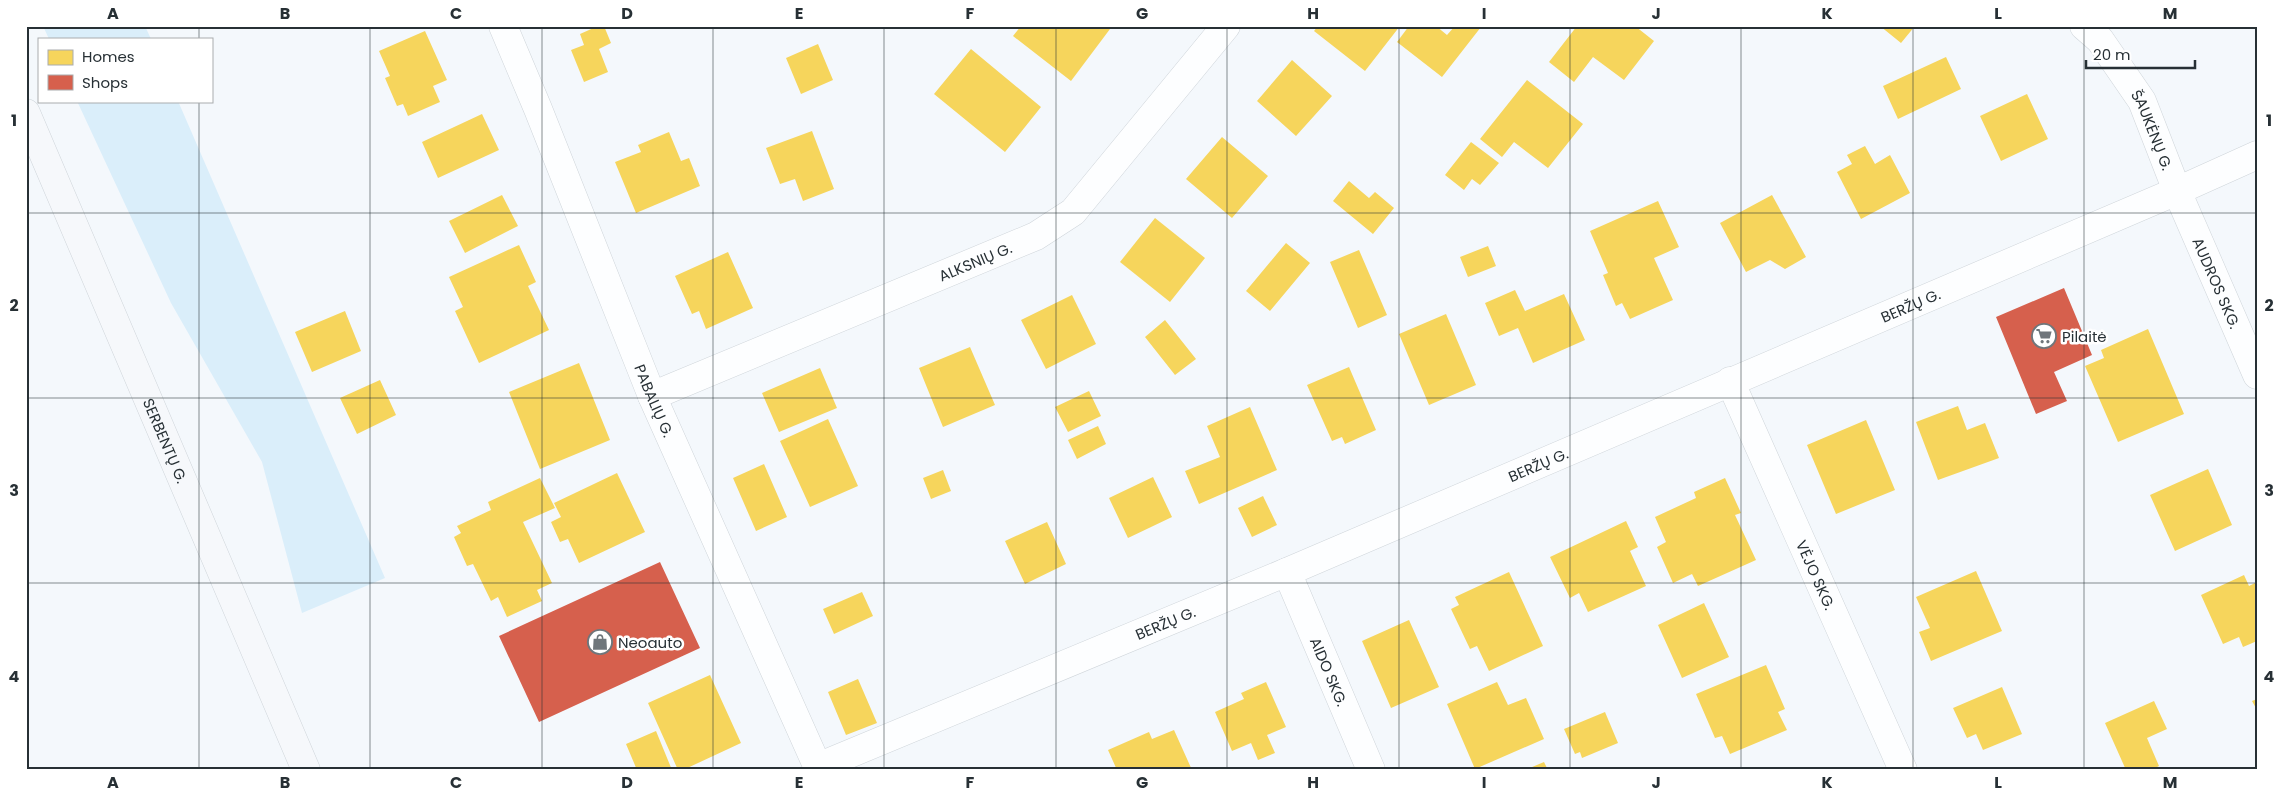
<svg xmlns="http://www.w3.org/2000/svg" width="2283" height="796" viewBox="0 0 2283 796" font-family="Poppins,sans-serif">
<rect width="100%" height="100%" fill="#f4f8fc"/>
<!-- green -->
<path fill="#daeefa" d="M43,26H145L151,39H49Z
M77,101H178L385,578L302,613L262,462L171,303Z"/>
<!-- homes -->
<path fill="#f6d55c" d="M598,26H604L611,43L599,49L608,72L584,82L571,50L584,45L580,34Z
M1021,26H1106L1110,29L1071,81L1013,36Z
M1318,26H1400L1365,71L1314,31Z
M1409,26H1436L1447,35L1455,26L1481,27L1442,77L1397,42Z
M1577,26H1635L1654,41L1624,80L1593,57L1574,82L1549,62Z
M1880,26H1915L1901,43Z
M425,31L447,80L433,86L440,102L408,116L403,104L397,106L385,78L390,76L379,51Z
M818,44L833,80L801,94L786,58Z
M971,49L1041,107L1005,152L934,94Z
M1946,57L1961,89L1898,119L1883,86Z
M1292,60L1332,96L1296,136L1257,101Z
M1527,80L1583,124L1548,168L1514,142L1502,157L1480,139Z
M2027,94L2048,139L2001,161L1980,116Z
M482,114L499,150L438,178L422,142Z
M812,131L834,189L803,201L795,179L780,184L766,148Z
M669,132L681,161L689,158L700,186L636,213L615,162L641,152L638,145Z
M1222,137L1268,176L1232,218L1186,179Z
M1471,142L1499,163L1480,185L1472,179L1464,190L1445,175Z
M1865,146L1875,164L1890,155L1910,193L1861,219L1837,172L1852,164L1847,155Z
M1349,181L1369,198L1375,192L1394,208L1373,234L1333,201Z
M502,195L518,226L465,253L449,221Z
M1772,195L1806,257L1785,269L1770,260L1746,272L1720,223Z
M1658,201L1679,247L1654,258L1673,300L1630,319L1622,303L1616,306L1603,275L1608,273L1590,231Z
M1155,218L1205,258L1170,302L1120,262Z
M1286,243L1310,263L1270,311L1246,291Z
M519,245L536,282L528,286L549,330L479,363L455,311L463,307L449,277Z
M1488,246L1496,266L1468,277L1460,257Z
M1359,250L1387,315L1358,328L1330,262Z
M728,252L753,308L706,329L699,311L692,314L675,276Z
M1515,290L1525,311L1564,294L1585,340L1533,363L1518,328L1499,336L1485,303Z
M1072,295L1096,344L1046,369L1021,320Z
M345,311L361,351L312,372L295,332Z
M1446,314L1476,385L1429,405L1399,334Z
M1165,320L1196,359L1175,375L1145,337Z
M2148,329L2184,414L2118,442L2085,366L2104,358L2101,350Z
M970,347L995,405L943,427L919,368Z
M579,363L610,440L540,469L509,392Z
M1349,367L1376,430L1345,444L1342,437L1332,441L1307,385Z
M820,368L837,408L779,432L762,393Z
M380,380L396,415L357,434L340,398Z
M1089,391L1101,416L1068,432L1055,407Z
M1958,406L1967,430L1985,423L1999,458L1938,480L1916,422Z
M1250,407L1277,470L1199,504L1185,471L1220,457L1207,426Z
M828,419L858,486L810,507L780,441Z
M1866,420L1895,490L1836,514L1807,445Z
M1098,426L1106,444L1077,459L1068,440Z
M764,464L787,517L756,531L733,478Z
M2208,469L2232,525L2175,551L2150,495Z
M943,470L951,491L931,499L923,478Z
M617,473L645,532L579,563L568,539L560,542L551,522L561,517L554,503Z
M1153,477L1172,517L1128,538L1109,498Z
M540,478L555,508L523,522L552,583L537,590L542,601L507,617L498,597L491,601L473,564L467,566L454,537L461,533L457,526L491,510L488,502Z
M1725,478L1741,513L1735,515L1756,560L1698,586L1692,574L1673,583L1657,547L1666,542L1655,517L1696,498L1694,492Z
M1263,496L1277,525L1252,537L1238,508Z
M1626,521L1638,547L1630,551L1646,586L1588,612L1579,593L1570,598L1550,557Z
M1047,522L1066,564L1025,584L1005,541Z
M1976,571L2002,631L1931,661L1919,632L1930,628L1916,597Z
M1509,572L1543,646L1489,671L1477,646L1470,649L1451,609L1459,605L1455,597Z
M2244,575L2249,586L2255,583L2257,588V641L2243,647L2239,637L2223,644L2201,595Z
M862,592L873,616L834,634L823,609Z
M1704,603L1729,657L1682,678L1658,625Z
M1409,620L1439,687L1391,708L1362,641Z
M1766,665L1785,709L1778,712L1787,730L1730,754L1722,736L1715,738L1696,694Z
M710,675L741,743L683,770H678L648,703Z
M858,679L877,723L846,735L828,692Z
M1266,682L1286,727L1267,735L1275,753L1258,760L1251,743L1232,751L1215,712L1244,699L1241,693Z
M1497,682L1508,705L1526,698L1544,739L1475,769L1447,704Z
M2002,687L2022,734L1983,750L1976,734L1967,738L1953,708Z
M2257,699V710L2252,701Z
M2154,701L2167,729L2147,738L2159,766L2151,770H2126L2105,723Z
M1605,712L1618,743L1582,758L1580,752L1575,754L1564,729Z
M1174,730L1192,770H1117L1108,750L1149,732L1152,739Z
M656,731L672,770H637L626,744Z
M1544,762L1548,770H1525Z"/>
<!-- shops -->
<path fill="#d6604d" d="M2064,288L2092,355L2054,372L2067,401L2036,414L1996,317Z
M660,562L700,648L539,722L499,636Z"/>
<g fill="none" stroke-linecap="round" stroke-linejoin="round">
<defs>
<g id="minor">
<path id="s1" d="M503,26L538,109L652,396L819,770"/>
<path id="s2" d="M2084,26L2100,40L2142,101L2177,191L2257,375"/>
<path id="s3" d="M1730,381L1903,770"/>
<path id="s4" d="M652,396L1036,236L1073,212L1226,26"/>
<path id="s5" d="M1287,572L1371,770"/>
<path id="s6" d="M818,767L1287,572L2177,191L2257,155"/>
</g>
<g id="secondary">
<path id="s7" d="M26,113L306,770"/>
</g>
</defs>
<!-- minor casing -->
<use href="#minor" stroke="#cfd5da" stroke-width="29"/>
<!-- secondary casing -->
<use href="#secondary" stroke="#cfd5da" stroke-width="29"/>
<!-- minor -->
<use href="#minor" stroke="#fdfeff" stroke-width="28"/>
<!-- secondary -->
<use href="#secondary" stroke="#f6f8fb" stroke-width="28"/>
</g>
<!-- grid -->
<path fill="none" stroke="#273035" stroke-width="1" stroke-opacity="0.55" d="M199,26V39M370,26V770M542,26V770M713,26V770M884,26V770M1056,26V770M1227,26V770M1399,26V770M1570,26V770M1741,26V770M1913,26V770M2084,26V770M199,101V770M26,213H2257M26,398H2257M26,583H2257"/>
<!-- icons -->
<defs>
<symbol id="supermarket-ring" viewBox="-11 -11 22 22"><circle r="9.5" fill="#fff" stroke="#6f767b" stroke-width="1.5"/><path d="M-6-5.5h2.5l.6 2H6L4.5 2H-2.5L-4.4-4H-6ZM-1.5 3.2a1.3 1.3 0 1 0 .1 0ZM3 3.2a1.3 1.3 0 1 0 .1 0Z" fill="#6f767b"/></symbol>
<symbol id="shop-ring" viewBox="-11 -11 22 22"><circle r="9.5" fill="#fff" stroke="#6f767b" stroke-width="1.5"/><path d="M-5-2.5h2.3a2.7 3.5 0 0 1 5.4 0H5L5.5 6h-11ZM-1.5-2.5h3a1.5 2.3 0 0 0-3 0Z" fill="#6f767b"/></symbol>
</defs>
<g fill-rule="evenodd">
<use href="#supermarket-ring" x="2030" y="322" width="28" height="28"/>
<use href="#shop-ring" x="586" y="628" width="28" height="28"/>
</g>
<g text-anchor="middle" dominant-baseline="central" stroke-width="5" stroke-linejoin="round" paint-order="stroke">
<!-- street labels -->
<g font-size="15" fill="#273035" stroke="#fff">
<text stroke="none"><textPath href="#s2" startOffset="126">ŠAUKĖNŲ G.</textPath></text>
<text stroke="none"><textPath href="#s4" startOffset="350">ALKSNIŲ G.</textPath></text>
<text stroke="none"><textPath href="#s2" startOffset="292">AUDROS SKG.</textPath></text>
<text stroke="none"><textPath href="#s6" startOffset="1186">BERŽŲ G.</textPath></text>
<text stroke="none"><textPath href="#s1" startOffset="404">PABALIŲ G.</textPath></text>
<text stroke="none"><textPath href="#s7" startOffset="356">SERBENTŲ G.</textPath></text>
<text stroke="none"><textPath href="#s6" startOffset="781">BERŽŲ G.</textPath></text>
<text stroke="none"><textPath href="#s3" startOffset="212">VĖJO SKG.</textPath></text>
<text stroke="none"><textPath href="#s6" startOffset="376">BERŽŲ G.</textPath></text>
<text stroke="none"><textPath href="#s5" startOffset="108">AIDO SKG.</textPath></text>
</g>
<!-- poi labels -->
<g font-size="15" fill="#273035" stroke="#fff" text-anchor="start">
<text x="2062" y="336">Pilaitė</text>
<text x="618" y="642">Neoauto</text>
</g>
</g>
<!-- border -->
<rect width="2283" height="796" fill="none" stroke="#ffffff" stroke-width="55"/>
<!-- legend -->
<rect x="38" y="38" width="175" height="65" fill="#ffffff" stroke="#a9acae"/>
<rect x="48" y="50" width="25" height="15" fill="#f6d55c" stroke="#a9acae"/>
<text x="82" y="62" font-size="15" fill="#273035">Homes</text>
<rect x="48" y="75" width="25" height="15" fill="#d6604d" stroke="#a9acae"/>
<text x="82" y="88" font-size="15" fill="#273035">Shops</text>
<!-- scale -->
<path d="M2086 60v8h109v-8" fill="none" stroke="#273035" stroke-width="2.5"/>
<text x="2093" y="60" font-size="15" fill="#273035" stroke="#ffffff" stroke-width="4" paint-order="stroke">20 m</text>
<rect x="28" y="28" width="2228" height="740" fill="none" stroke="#273035" stroke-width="2"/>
<g font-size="16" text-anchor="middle" font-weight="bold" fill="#273035">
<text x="113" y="19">A</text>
<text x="285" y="19">B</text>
<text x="456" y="19">C</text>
<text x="627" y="19">D</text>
<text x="799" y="19">E</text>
<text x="970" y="19">F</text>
<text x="1142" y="19">G</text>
<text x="1313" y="19">H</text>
<text x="1484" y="19">I</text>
<text x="1656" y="19">J</text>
<text x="1827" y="19">K</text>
<text x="1998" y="19">L</text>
<text x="2170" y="19">M</text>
<text x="14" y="126">1</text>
<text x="2269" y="126">1</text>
<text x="14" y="311">2</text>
<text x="2269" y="311">2</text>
<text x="14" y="496">3</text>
<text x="2269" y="496">3</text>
<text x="14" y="682">4</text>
<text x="2269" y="682">4</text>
<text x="113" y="788">A</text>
<text x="285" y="788">B</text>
<text x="456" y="788">C</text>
<text x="627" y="788">D</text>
<text x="799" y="788">E</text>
<text x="970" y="788">F</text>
<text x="1142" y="788">G</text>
<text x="1313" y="788">H</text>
<text x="1484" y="788">I</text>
<text x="1656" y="788">J</text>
<text x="1827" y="788">K</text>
<text x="1998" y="788">L</text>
<text x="2170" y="788">M</text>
</g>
</svg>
